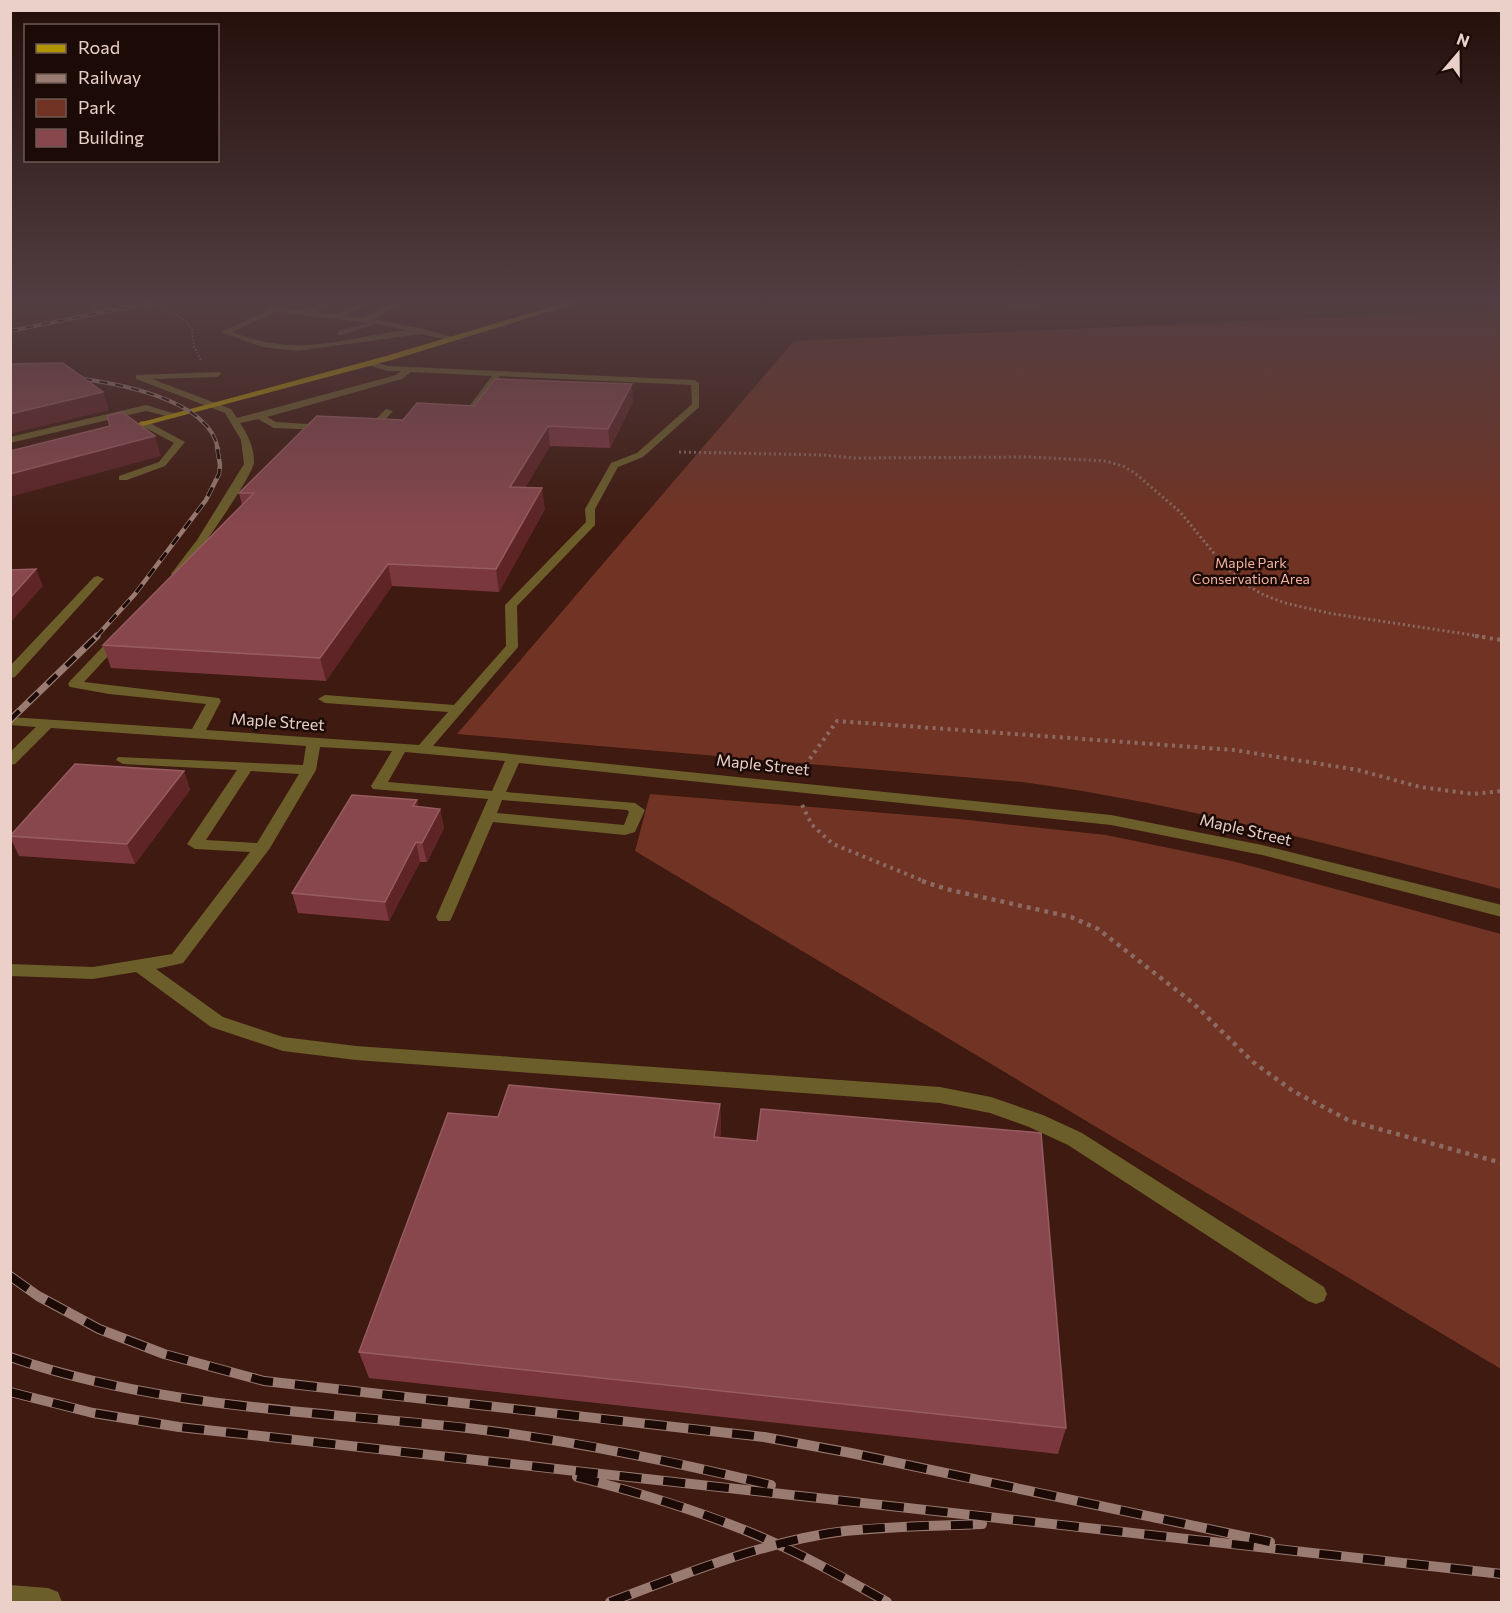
<svg xmlns="http://www.w3.org/2000/svg" width="1512" height="1613" viewBox="0 0 1512 1613" font-family="Commissioner,sans-serif">
<rect width="100%" height="100%" fill="#3f1a10"/>
<!-- green -->
<path fill="#713323" d="M1501,310V889C1343,848 1185,804 1022,782L457,734L794,341Z
M650,794L959,819L1106,835L1232,861L1501,934V1369L635,851Z"/>
<g fill="none" stroke-linecap="round" stroke-linejoin="round">
<!-- path-far3 -->
<path stroke="#8a6a62" stroke-width="2" stroke-dasharray="1.5 2" stroke-linecap="butt" d="M96,303L94,306L96,310L151,305L163,307L186,321L192,329L194,346L201,361"/>
<!-- path-far2 -->
<path stroke="#8a6a62" stroke-width="3" stroke-dasharray="2 3" stroke-linecap="butt" d="M679,452L824,455L854,458L1030,457L1106,461L1123,466L1135,473L1180,512L1222,563L1245,584L1264,595L1285,603L1328,613L1485,637"/>
<!-- path-far1 -->
<path stroke="#8a6a62" stroke-width="4" stroke-dasharray="3 4.5" stroke-linecap="butt" d="M1475,636L1502,640
M801,771L837,721L1234,750L1358,770L1420,787L1473,794L1502,791
M802,805L812,825L833,844L926,882"/>
<!-- path -->
<path stroke="#8a6a62" stroke-width="4.5" stroke-dasharray="4 5" stroke-linecap="butt" d="M922,881L946,889L1071,917L1098,929L1193,1003L1253,1062L1293,1091L1350,1121L1502,1163"/>
<!-- minor -->
<path fill="#6b5e2a" fill-rule="evenodd" d="M323,303H333L316,312L335,314L359,303H369L345,316L363,318L393,303H403L373,319L424,329L458,339L454,341L421,334L297,351L262,347L221,332L273,308L307,311ZM277,312L368,323L338,331V335H341L376,324L406,330C339,339 299,358 232,332Z
M528,303H540L557,310L553,312Z
M368,361L388,366L695,380L699,383V407L643,457L618,467L595,509V525L517,606L518,647L433,746L1111,815L1262,845L1502,905V917L1262,855L1111,825L519,763L506,792L635,803L645,810L635,832L625,835L493,822L452,917L450,921H438L436,917L488,799L373,789L371,786L392,751L320,747L316,770L270,848L183,963L156,969L223,1017L283,1037L356,1046L940,1087L991,1097L1043,1115L1082,1133L1324,1287L1327,1294L1324,1301L1316,1304L1308,1301L1068,1145L1029,1127L990,1113L940,1103L356,1060L283,1051L211,1027L136,972L93,979L10,976V964L93,967L172,954L250,852L195,849L187,844L237,770L123,764L116,760L118,757L303,765L306,746L51,728L15,764L10,765V752L36,727L10,725V717L192,729L206,704L109,694L70,687L68,684L70,681L114,635L118,634L124,638L122,641L84,682L219,698L221,701L206,730L419,745L448,712L325,703L318,699L325,695L454,705L506,646L505,605L586,522L585,509L611,463L637,453L692,404L691,385L500,376L470,418L467,419L462,416L492,376L411,372L402,379L267,417L276,422L325,425L330,428L328,430L274,428L258,419L240,423C248,435 254,447 254,462C253,477 193,560 181,576H173L171,574L197,540L244,464L241,440L225,413L136,379V375L220,372L221,374L217,377L152,379L231,409L237,418L396,375L401,371H387L368,365ZM405,752L505,761L492,791L388,782ZM251,771L299,774L257,843L206,840ZM502,800L627,810L629,812L624,825L497,813Z
M146,405L179,415L174,418L146,411L10,443V437Z
M386,409L393,411L373,433H364V429L367,428Z
M140,421H146L185,442L165,466L127,480H119V476L159,462L174,443L140,425Z
M98,576L104,579L102,581L15,677L10,678V666L94,577Z
M10,1585L48,1588L58,1592L62,1602H10Z"/>
<!-- major -->
<path fill="#b09402" fill-rule="evenodd" d="M564,303H577L392,360L124,431L116,429L386,356Z"/>
<defs>
<path id="rail-far3" d="M10,331L148,303
M68,377C110,382 209,397 218,449"/>
<path id="rail-far2" d="M96,637L135,594L206,500L219,474L220,465L217,447"/>
<path id="rail-far1" d="M10,720L97,636"/>
<path id="rail" d="M10,1276L38,1296L99,1329L164,1354L264,1381L764,1437L851,1453L1270,1542
M10,1357C157,1408 314,1411 467,1428C570,1440 670,1461 771,1485
M10,1392L93,1413L179,1427L1502,1574
M577,1477C645,1494 713,1515 777,1544C815,1561 851,1582 887,1602
M610,1602C686,1574 764,1541 845,1531C890,1526 937,1526 982,1524"/>
</defs>
<!-- rail-far3 casing -->
<use href="#rail-far3" stroke="#9a7b72" stroke-width="4"/>
<!-- rail-far2 casing -->
<use href="#rail-far2" stroke="#9a7b72" stroke-width="4.5"/>
<!-- rail-far1 casing -->
<use href="#rail-far1" stroke="#9a7b72" stroke-width="7"/>
<!-- rail casing -->
<use href="#rail" stroke="#9a7b72" stroke-width="10"/>
<!-- rail-far3 -->
<use href="#rail-far3" stroke="#1b0a06" stroke-width="2" stroke-dasharray="8" stroke-linecap="butt"/>
<!-- rail-far2 -->
<use href="#rail-far2" stroke="#1b0a06" stroke-width="3" stroke-dasharray="10" stroke-linecap="butt"/>
<!-- rail-far1 -->
<use href="#rail-far1" stroke="#1b0a06" stroke-width="4.5" stroke-dasharray="13" stroke-linecap="butt"/>
<!-- rail -->
<use href="#rail" stroke="#1b0a06" stroke-width="8" stroke-dasharray="22" stroke-linecap="butt"/>
</g>
<!-- wall -->
<path fill="#7b373e" d="M1005,303H1043L1042,306L1010,308Z
M633,402L610,448L550,446L525,488L545,509L499,592L392,586L326,681L111,668L103,645L242,505L239,493L403,420L474,406Z
M184,771L190,790L135,864L19,856L10,837V836Z
M417,800L418,807L440,809L444,828L427,862H420L389,921L298,913L292,893Z
M720,1104L721,1131L720,1137L1066,1428L1058,1454L369,1378L359,1352L498,1117Z"/>
<!-- shaded-wall -->
<path fill="#5e2426" d="M632,384L633,402L610,448L608,429Z
M103,392L109,410L10,434V414Z
M548,426L550,446L513,508L510,487Z
M155,436L161,456L10,497V474Z
M542,488L545,509L499,592L496,569Z
M388,564L392,586L326,681L320,658Z
M36,569L43,586L10,623V598Z
M184,771L190,790L135,864L127,844Z
M417,800L421,819L413,806Z
M440,809L444,828L427,862L422,843Z
M416,842L420,862L389,921L385,902Z
M720,1104L721,1131L715,1164L714,1137Z"/>
<!-- building -->
<path fill="#87474d" stroke="#975c61" stroke-width="1.5" d="M63,363L103,392L10,414V364Z
M495,379L632,384L608,429L548,426L510,487L542,488L496,569L388,564L320,658L103,645L254,493H239L317,416L403,420L417,403L474,406Z
M122,412L155,436L10,474V451L110,426L107,416Z
M36,569L10,598V570Z
M75,764L184,771L127,844L10,836Z
M352,795L417,800L413,806L440,809L422,843L416,842L385,902L292,893Z
M509,1085L720,1104L714,1137L757,1141L761,1109L1041,1133L1066,1428L359,1352L448,1113L498,1117Z"/>
<!-- sky -->
<linearGradient id="sky" x2="0" y2="1"><stop stop-color="#230e09"/><stop offset="0.57" stop-color="#523e42"/><stop offset="1" stop-color="#523e42" stop-opacity="0"/></linearGradient>
<rect width="1512" height="529" fill="url(#sky)"/>
<g text-anchor="middle" dominant-baseline="central" stroke-width="5" stroke-linejoin="round" paint-order="stroke">
<!-- far-park labels -->
<g font-size="14" fill="#f3b3a2" stroke="#1b0a06">
<text x="1251" y="562">Maple Park<tspan x="1251" dy="16">Conservation Area</tspan></text>
</g>
<!-- street labels -->
<g font-size="16" fill="#ead0c9" stroke="#1b0a06">
<text transform="translate(278 721) rotate(4)">Maple Street</text>
<text transform="translate(763 764) rotate(6)">Maple Street</text>
<text transform="translate(1246 829) rotate(13)">Maple Street</text>
</g>
</g>
<!-- border -->
<rect width="1512" height="1613" fill="none" stroke="#ead0c9" stroke-width="24"/>
<!-- legend -->
<rect x="24" y="24" width="195" height="138" fill="#1b0a06" stroke="#6e5954" stroke-width="1.5"/>
<rect x="36" y="44" width="30" height="9" fill="#b09402" stroke="#6e5954" stroke-width="1.5"/>
<text x="78" y="54" font-size="18" fill="#ead0c9">Road</text>
<rect x="36" y="74" width="30" height="9" fill="#9a7b72" stroke="#6e5954" stroke-width="1.5"/>
<text x="78" y="84" font-size="18" fill="#ead0c9">Railway</text>
<rect x="36" y="99" width="30" height="18" fill="#713323" stroke="#6e5954" stroke-width="1.5"/>
<text x="78" y="114" font-size="18" fill="#ead0c9">Park</text>
<rect x="36" y="129" width="30" height="18" fill="#87474d" stroke="#6e5954" stroke-width="1.5"/>
<text x="78" y="144" font-size="18" fill="#ead0c9">Building</text>
<!-- north arrow -->
<g transform="translate(1458 54) rotate(20)" stroke="#1b0a06" stroke-width="4.5" paint-order="stroke">
<path d="M0-4.5L10 22L0 15L-10 22Z" fill="#ead0c9"/>
<text y="-9" font-size="16" font-weight="bold" text-anchor="middle" fill="#ead0c9">N</text>
</g>
</svg>
